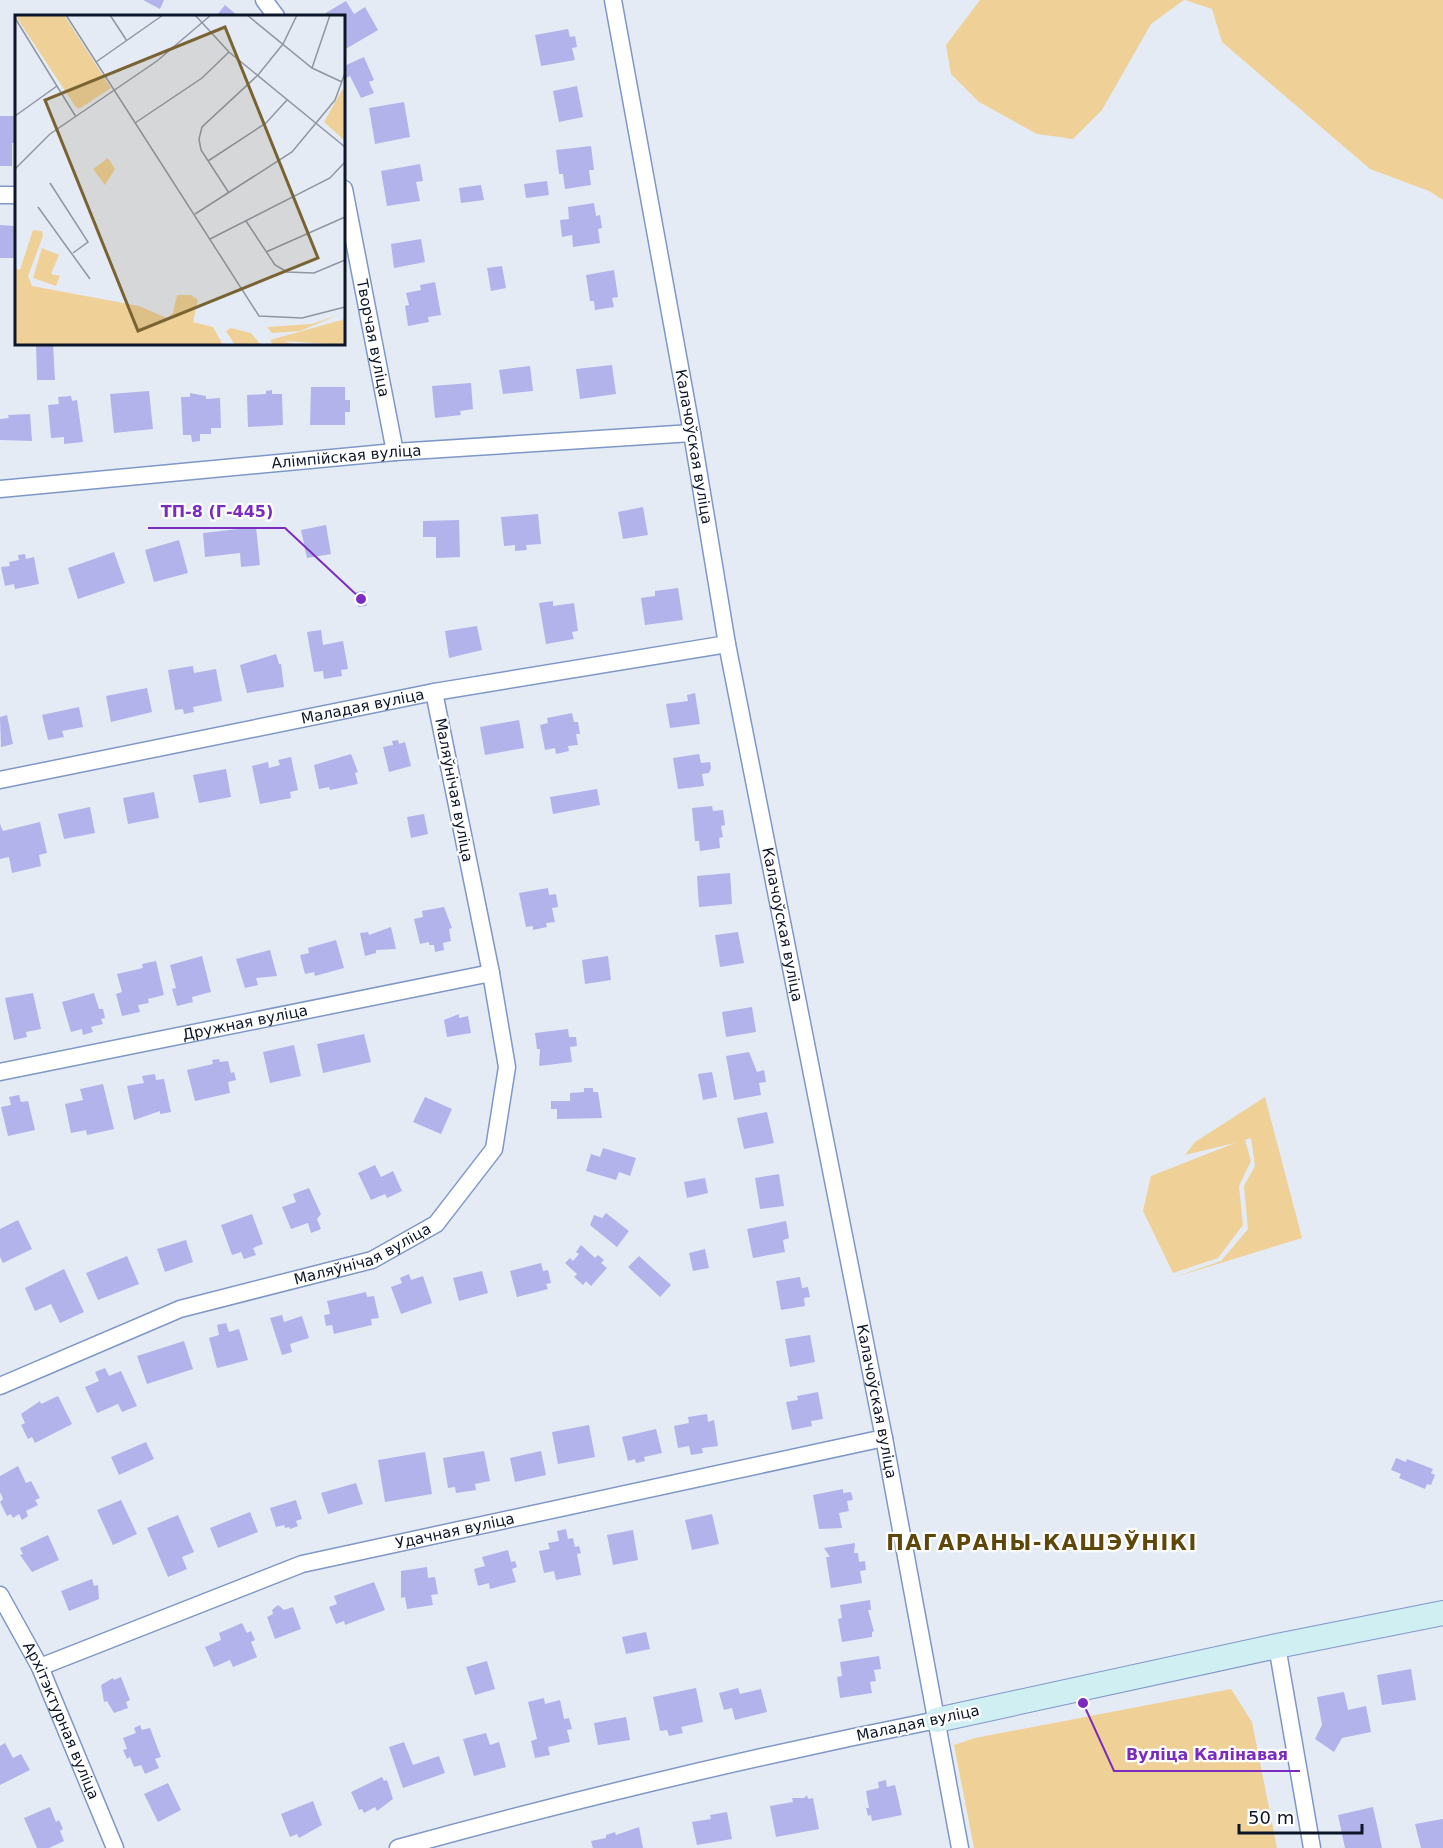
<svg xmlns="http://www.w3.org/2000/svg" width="1443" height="1848" viewBox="0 0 1443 1848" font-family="'DejaVu Sans',sans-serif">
<rect width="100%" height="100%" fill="#e5ebf5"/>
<!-- green -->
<path fill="#efd197" d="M980,0H1184L1151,24L1102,110L1073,139L1037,134L979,102L951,74L946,45Z
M1185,0H1443V200L1429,191L1370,169L1222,42L1212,9Z
M1265,1097L1302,1238L1172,1278L1221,1261L1248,1229L1244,1186L1255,1166L1251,1138L1245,1140L1251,1161L1239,1186L1243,1225L1218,1258L1173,1273L1143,1211L1151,1176L1235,1143L1185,1155L1195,1142Z
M1231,1689L1252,1722L1277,1848H974L954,1745L975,1738Z"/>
<!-- building -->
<path fill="#b2b3ea" d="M143,0H164L160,9Z
M346,1L354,14L365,7L378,30L344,50V16H326L324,14Z
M225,5L238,16H216Z
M568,29L570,37L575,36L577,47L572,48L575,60L541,66L535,35Z
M364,57L374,80L369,82L374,93L361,98L350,76L346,78L344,66Z
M577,86L583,117L559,122L553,91Z
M404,102L410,137L375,144L369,108Z
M0,116H16V143H12V166H0Z
M591,146L594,170H589L591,185L565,189L563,174H559L556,150Z
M420,164L423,181L416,182L420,201L387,206L381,171Z
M547,181L549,195L526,198L524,184Z
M481,185L484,200L461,203L459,188Z
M594,203L596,216L600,215L602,228L598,229L600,243L573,247L572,235L562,237L560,220L569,219L568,207Z
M0,225L15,226L14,258H0Z
M421,239L425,262L394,268L391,244Z
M502,266L506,288L491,291L487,268Z
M614,270L618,297L612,298L614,307L595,310L594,301H590L586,275Z
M435,282L441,315L428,317L429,322L408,326L405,306L409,305L406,293L421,290L420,285Z
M36,344H53L55,380H37Z
M612,365L616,394L580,399L576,369Z
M530,366L533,391L503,394L499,370Z
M471,383L473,409L460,411L461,415L435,418L432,386Z
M311,387H345V400H350V412H345V425H310Z
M272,390V394H282L283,425L248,427L247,395L266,394V391Z
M149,391L153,429L114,433L110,394Z
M190,393L206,396V399L220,398L221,428H211V434H200V441L192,442L191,435H183L181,397H190Z
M71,396L72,401L77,400L83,442L64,444V437L51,438L48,405L59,404L58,397Z
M30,414L32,441L0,440V419L9,418L8,415Z
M643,507L648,535L623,539L618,512Z
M538,514L541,544L526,545L527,550L515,551V545L504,546L501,517Z
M459,520L460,557L436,558V537H423V521Z
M326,525L331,554L307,558L301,530Z
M256,527L260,565L241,567L240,553L205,557L203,533Z
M179,540L188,573L154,582L145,550Z
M114,552L125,583L78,599L68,568Z
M25,554L26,559L34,557L39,584L15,589L14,584L5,586L1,567L10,566L9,562L19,560L18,555Z
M678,588L683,620L645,625L641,598L655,596V591Z
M365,591L367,606L358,607L356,592Z
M553,601V606L574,603L578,631L572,632L574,639L546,644L539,603Z
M477,626L482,650L449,658L445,631Z
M321,630L323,645L343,641L348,669L341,670L342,676L324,679L323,671L314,672L307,632Z
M276,654L279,664H281L284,687L247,693L240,665Z
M193,666L194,673L216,669L222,701L193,707L194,712L184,714L183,709L175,710L168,670Z
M147,688L152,712L111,722L106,696Z
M695,693L700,724L670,728L666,704L688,701L687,695Z
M79,707L83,727L62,731L64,737L48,740L42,715Z
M572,713L574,722H578L580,734H576L578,745L568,746L569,751L556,754L555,748L545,750L540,725L548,723L547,718Z
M7,715L13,744L1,747L0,717Z
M519,720L524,748L485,755L480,727Z
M398,740L399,744L405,742L411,766L389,772L383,747L393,745L392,741Z
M351,754L358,772L355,773L358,784L330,790L329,787L319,789L314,765Z
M699,754L701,763L710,762L711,768L709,773L702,774L704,786L678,789L673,758Z
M291,757L298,790L290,792L291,798L260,804L252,766L268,762L269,768L280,765L278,760Z
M226,769L231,797L199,803L193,775Z
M597,789L600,805L553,814L550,797Z
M154,792L159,818L128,824L123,798Z
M712,806L713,811L723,810L725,825L721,826L723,837L719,838L720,848L700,851L699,841H695L692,808Z
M90,807L95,833L64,839L58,814Z
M424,814L428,834L411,838L407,817Z
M40,822L47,853L39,855L41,866L12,873L9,857L0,859V824L3,831Z
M730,873L732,904L699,907L697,876Z
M548,888L549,895L556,894L558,907L552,908L555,922L546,923L547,927L533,930V926L526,927L519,893Z
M444,907L452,928L449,929L451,941L443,943L444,950L435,952L434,945H429V942L420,944L414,919L423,917L422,911Z
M391,927L396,949L376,950V953L365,956L360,933L368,932L369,935Z
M738,932L744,963L720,967L715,935Z
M336,940L344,968L315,976L314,972L305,974L300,955L309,953L308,948Z
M270,950L277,976L256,978L258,985L245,988L236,959Z
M202,956L211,992L192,997L193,1002L177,1006L172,989L176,988L170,965Z
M608,956L611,980L585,984L582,960Z
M156,961L164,995L148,999L149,1003L138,1005L140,1012L122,1016L116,994L122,992L117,974L143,968L142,964Z
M33,993L41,1029L26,1032L27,1037L14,1040L5,998Z
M94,993L99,1009H103L105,1018L101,1019L103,1024L91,1027L93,1032L83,1035L82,1029L71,1032L62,1002Z
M752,1007L756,1032L726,1037L722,1012Z
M459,1014V1018L468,1016L471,1033L447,1037L444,1020Z
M568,1029L569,1037H576L577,1046L570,1047L572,1062L539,1066L540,1049H537L535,1033Z
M364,1034L371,1062L323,1073L317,1044Z
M294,1045L301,1076L270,1083L263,1052Z
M749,1052L757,1072L764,1070L766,1082L759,1083L761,1095L734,1100L726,1056Z
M219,1059L220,1062L228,1061L231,1073L234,1072L236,1080L228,1082L230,1093L195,1101L187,1070L213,1064L212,1060Z
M712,1072L717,1097L703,1100L698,1074Z
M155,1074L156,1080L164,1079L171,1112L160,1114V1111L134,1120L127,1086L144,1083L142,1076Z
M103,1084L114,1129L87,1135L86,1130L71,1133L65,1104L83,1100L80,1089Z
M584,1088H593V1092H598L602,1118L557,1119V1109H551V1101H570V1093L584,1092Z
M19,1095L21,1102L28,1101L35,1130L8,1136L1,1107L11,1105L9,1097Z
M425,1097L452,1109L441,1134L413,1122Z
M767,1112L774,1143L744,1149L737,1118Z
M603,1148L636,1158L630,1176L619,1172L616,1180L586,1171L591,1154L600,1157Z
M375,1165L381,1177L393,1171L402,1191L387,1198L385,1194L371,1200L358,1173Z
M779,1174L784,1206L760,1209L755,1178Z
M705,1178L708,1193L687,1198L684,1182Z
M309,1188L321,1214L317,1219L321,1229L311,1233L308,1223L291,1229L282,1207L296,1202L293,1194Z
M606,1213L629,1231L617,1247L590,1225L594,1215L602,1218Z
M252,1214L263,1244L253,1248L256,1255L244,1259L241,1252L232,1255L221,1225Z
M18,1220L32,1249L3,1263L0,1257V1229Z
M786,1221L789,1238L783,1240L785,1252L753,1258L747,1229Z
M186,1240L193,1262L165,1272L157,1249Z
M581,1245L595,1258L598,1255L604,1260L601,1263L607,1268L591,1286L586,1281L583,1285L574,1277L577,1274L565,1263L570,1258L573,1261L579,1254L576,1252Z
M705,1249L709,1268L693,1271L689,1253Z
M127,1256L139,1284L98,1300L86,1273Z
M639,1256L671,1285L660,1297L628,1267Z
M541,1263L543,1271L548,1270L551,1283L546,1284L548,1289L517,1297L510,1271Z
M64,1269L84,1312L60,1323L51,1304L35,1311L25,1288Z
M482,1271L488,1293L459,1301L453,1278Z
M409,1274L411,1280L423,1276L432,1303L401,1314L391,1287L402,1283L400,1278Z
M800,1277L802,1288L808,1287L810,1297L804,1298L805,1306L781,1310L776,1281Z
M366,1292L367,1297L374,1296L379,1318L371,1319L372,1325L334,1334L332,1325L326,1326L324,1315L330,1314L327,1301Z
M282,1315L284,1322L302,1316L309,1338L290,1344L292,1352L282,1355L270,1318Z
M226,1323L229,1332L239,1329L248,1360L217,1368L209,1338L219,1335L217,1325Z
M810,1335L815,1362L790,1367L785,1339Z
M184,1341L193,1369L147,1384L137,1356Z
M105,1368L109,1376L121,1371L137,1406L122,1412L118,1404L97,1413L85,1387L99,1381L95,1372Z
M818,1392L823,1419L811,1421L812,1426L792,1430L786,1402L798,1400L797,1396Z
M58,1396L72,1424L35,1443L32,1437L28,1439L21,1425L25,1423L21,1414L40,1401L41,1404Z
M707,1414L708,1422L714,1420L718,1446L702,1448L703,1453L691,1455L689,1446L678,1448L674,1426L689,1423L688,1417Z
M589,1425L595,1457L558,1464L552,1432Z
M656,1429L662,1453L644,1457L645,1461L636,1463L635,1459L628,1461L622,1437Z
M146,1442L154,1459L119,1475L111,1457Z
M484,1451L490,1481L475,1484L476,1490L456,1493L455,1487L448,1488L443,1458Z
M541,1451L546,1475L515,1482L510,1458Z
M425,1452L432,1494L385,1502L378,1460Z
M1396,1458L1406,1462L1407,1459L1433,1469L1431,1473L1435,1475L1431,1485L1427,1484L1425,1489L1399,1478L1401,1474L1391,1470Z
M18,1466L26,1483L31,1481L40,1498L35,1500L38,1505L26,1511L28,1516L22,1520L19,1514L13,1518L11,1514L7,1516L0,1502L3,1499L0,1492V1476Z
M356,1483L363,1504L328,1514L321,1493Z
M843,1489V1493L851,1492L853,1500L847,1501L849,1511L839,1513L842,1528L819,1529L813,1495Z
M121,1500L137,1534L113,1545L97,1510Z
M296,1500L302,1519L296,1521L298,1526L290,1529L289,1527L285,1528L284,1525L276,1527L270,1508Z
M250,1512L258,1532L218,1548L210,1528Z
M712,1514L719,1544L692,1550L685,1520Z
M178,1515L194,1552L182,1557L187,1569L168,1577L147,1528Z
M566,1529L568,1539L573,1538L575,1547L579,1546L581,1553L577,1554L581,1575L556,1580L554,1571L544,1573L539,1551L550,1549L548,1543L559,1541L557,1531Z
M633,1530L638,1560L613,1565L607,1535Z
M48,1535L59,1560L32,1572L20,1555L23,1554L20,1548Z
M855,1543L854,1553H858L859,1562L865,1561L866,1570L860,1571L862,1583L831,1588L826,1557H830L824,1548Z
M508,1550L511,1562L515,1561L517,1567L512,1569L516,1582L490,1589L489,1583L478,1586L474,1569L485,1566L482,1557Z
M427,1567L428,1578L435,1577L438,1594L431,1595L433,1605L407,1609L405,1597L401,1598V1571Z
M92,1579L94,1586L98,1585L99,1599L69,1611L61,1591Z
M374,1582L385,1610L345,1625L344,1621L336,1624L329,1607L337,1604L334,1596Z
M870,1600L871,1610H868L874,1631L872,1632V1637L842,1642L838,1619L842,1618L840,1605Z
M278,1605L284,1610L293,1607L301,1629L275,1639L267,1617L273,1614L272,1610Z
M242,1623L247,1633L251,1631L255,1640L251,1642L257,1657L233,1667L230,1660L214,1667L205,1647L221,1640L219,1633Z
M646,1632L650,1649L626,1654L622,1637Z
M879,1656L881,1669L874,1670L876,1681L870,1682L872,1693L840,1698L837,1677L842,1676L840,1662Z
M487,1661L495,1689L475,1695L466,1667Z
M1411,1669L1416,1700L1382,1705L1377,1675Z
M121,1677L130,1700L126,1702L128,1708L114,1713L107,1701L104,1702L101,1685L113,1678L114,1680Z
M696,1688L703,1722L681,1727L683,1733L669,1736L667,1730L660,1731L653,1697Z
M738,1688L740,1694L761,1689L767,1712L735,1720L732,1708L724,1710L719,1693Z
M1344,1692L1348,1710L1366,1706L1371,1732L1342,1738L1334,1752L1315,1739L1322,1725L1317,1697Z
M544,1698L545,1704L560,1700L564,1719L569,1718L572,1729L567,1730L570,1742L548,1747L550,1755L535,1758L531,1741L537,1739L528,1702Z
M626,1717L630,1740L598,1745L594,1723Z
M140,1725L142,1730L150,1728L161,1757L155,1759L159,1768L145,1774L141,1765L134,1767L130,1757L127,1759L123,1750L127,1749L123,1738L136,1733L134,1728Z
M486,1733L490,1745L499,1742L506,1767L474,1776L463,1739Z
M404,1742L413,1765L439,1756L445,1773L403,1788L389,1747Z
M5,1743L13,1758L21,1754L30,1770L0,1785V1746Z
M382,1777L384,1781L387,1780L393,1799L377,1811L375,1807L364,1813L362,1809L359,1810L351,1792Z
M886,1780L887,1787L895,1785L902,1815L872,1821L871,1815L868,1816L866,1808H869L866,1791L879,1788L878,1782Z
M168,1783L181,1810L158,1822L144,1794Z
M807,1795L808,1799L813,1798L819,1829L776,1837L770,1806L793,1802L792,1798H804Z
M313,1801L322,1825L299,1838L297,1834L290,1837L281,1814Z
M50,1807L56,1822L59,1820L63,1829L60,1831L64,1841L49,1848H37L24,1818Z
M1373,1807L1382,1848H1345L1338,1815Z
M727,1812L732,1839L697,1845L692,1822L711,1819L710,1815Z
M1443,1819V1848H1421L1415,1824Z
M639,1827L643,1848H593L591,1841L606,1838V1835L615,1832L616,1835Z"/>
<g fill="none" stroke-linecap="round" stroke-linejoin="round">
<defs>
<g id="street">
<path d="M264,0L276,16"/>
<path id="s1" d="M613,0L692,433L727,644L884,1438L960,1848"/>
<path id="s2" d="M344,189L395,452"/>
<path d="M0,195H16"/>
<path id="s3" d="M0,489L395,452L692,433"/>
<path id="s4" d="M0,780L434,692L727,644"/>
<path id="s5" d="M0,1072L491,973"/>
<path id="s6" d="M0,1386L180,1309L372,1260L436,1224L494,1149L507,1067L491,973L434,692"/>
<path id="s7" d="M0,1595L40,1667L115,1848"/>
<path d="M1277,1646L1312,1848"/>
<path id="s8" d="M40,1667L302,1564L884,1438"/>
<path d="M398,1848C576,1799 755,1756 937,1720"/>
</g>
<path id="secondary" d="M937,1720L1277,1646L1443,1613"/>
</defs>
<!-- street casing -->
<use href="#street" stroke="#7e97c7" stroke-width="19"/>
<!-- secondary casing -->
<use href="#secondary" stroke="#7e97c7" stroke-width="26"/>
<!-- street -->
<use href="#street" stroke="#fff" stroke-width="16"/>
<!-- secondary -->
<use href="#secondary" stroke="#d0eff2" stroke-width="24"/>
</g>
<g text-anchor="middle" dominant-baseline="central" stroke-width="4.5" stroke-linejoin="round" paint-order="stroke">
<!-- street labels -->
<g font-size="15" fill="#0d1628" stroke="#fff">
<text stroke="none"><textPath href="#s2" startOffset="152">Творчая вуліца</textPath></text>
<text stroke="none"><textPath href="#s1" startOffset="454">Калачоўская вуліца</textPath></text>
<text stroke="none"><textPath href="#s3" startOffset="348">Алімпійская вуліца</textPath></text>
<text stroke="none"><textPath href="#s4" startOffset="370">Маладая вуліца</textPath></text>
<text transform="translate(454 790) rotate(79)">Маляўнічая вуліца</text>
<text stroke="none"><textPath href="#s1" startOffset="940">Калачоўская вуліца</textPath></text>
<text stroke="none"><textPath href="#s5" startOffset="250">Дружная вуліца</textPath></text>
<text stroke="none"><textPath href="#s6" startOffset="387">Маляўнічая вуліца</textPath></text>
<text stroke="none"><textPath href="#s1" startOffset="1426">Калачоўская вуліца</textPath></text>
<text stroke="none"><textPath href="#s8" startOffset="438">Удачная вуліца</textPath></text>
<text stroke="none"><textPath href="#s7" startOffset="140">Архітэктурная вуліца</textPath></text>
<text transform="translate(918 1723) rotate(-12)">Маладая вуліца</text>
</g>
<!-- district labels -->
<g font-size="21" font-weight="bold" letter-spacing="1.5" fill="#5f4609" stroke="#fff">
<text x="1042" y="1543">ПАГАРАНЫ-КАШЭЎНІКІ</text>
</g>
</g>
<!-- overview -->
<g transform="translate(15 15)">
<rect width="330" height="330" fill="#e5ebf5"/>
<path d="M0,0H49L96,73L64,94L60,91ZM327,75H330V126L309,107ZM93,143L100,154L90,170L78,154ZM18,215L27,216L28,221L13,261L17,271L124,291L152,303L158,298L162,280H176L183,285L178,307L198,312L208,330H0V253L5,255ZM27,233L44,240L36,259L45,261L41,271L18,263ZM323,300L285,316L257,318L252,312L297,309ZM330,304V330L268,326L283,330H258L255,325ZM216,313L236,318L246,330H220L211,316Z" fill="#efd197"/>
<path fill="none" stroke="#8f96a3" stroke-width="1.5" d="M51,0L244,301L287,303L330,292M95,0L112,26M180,0L214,37L330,132M232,0L297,53L327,67M0,3L61,102M81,47L148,0M297,53L315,0M0,101L42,71M120,108L187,63L214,37M193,146L251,108L272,85M0,154L35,119L142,46L196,0M35,168L73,227L58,238M214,178L186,135L184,124L187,112L243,60L268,29L282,0M23,192L75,264M180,199L277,137L320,85L330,58M231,206L260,250L272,257L299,258L330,245M195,224L315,163L330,147M251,237L330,202"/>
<path fill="#7a6333" fill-opacity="0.15" stroke="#7a6333" stroke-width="3" d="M210,12L303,243L123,316L30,85Z"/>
<rect width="330" height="330" fill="none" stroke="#0d1628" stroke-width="3"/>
</g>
<!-- callouts -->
<path fill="none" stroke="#7b2cbf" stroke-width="2" d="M361 599L285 528H148M1083 1703L1114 1771H1300"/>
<g fill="#7b2cbf" stroke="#fff" stroke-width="2">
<circle cx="361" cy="599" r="6"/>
<circle cx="1083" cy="1703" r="6"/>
</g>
<g font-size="16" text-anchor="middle" font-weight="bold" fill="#7b2cbf" stroke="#fff" stroke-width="4.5" stroke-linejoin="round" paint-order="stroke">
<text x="217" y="517">ТП-8 (Г-445)</text>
<text x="1207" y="1760">Вуліца Калінавая</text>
</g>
<!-- scale -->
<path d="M1239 1824v9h123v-9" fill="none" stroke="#0d1628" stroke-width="3"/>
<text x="1248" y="1824" font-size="18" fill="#0d1628" stroke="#ffffff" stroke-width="4.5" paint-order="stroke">50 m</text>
</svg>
